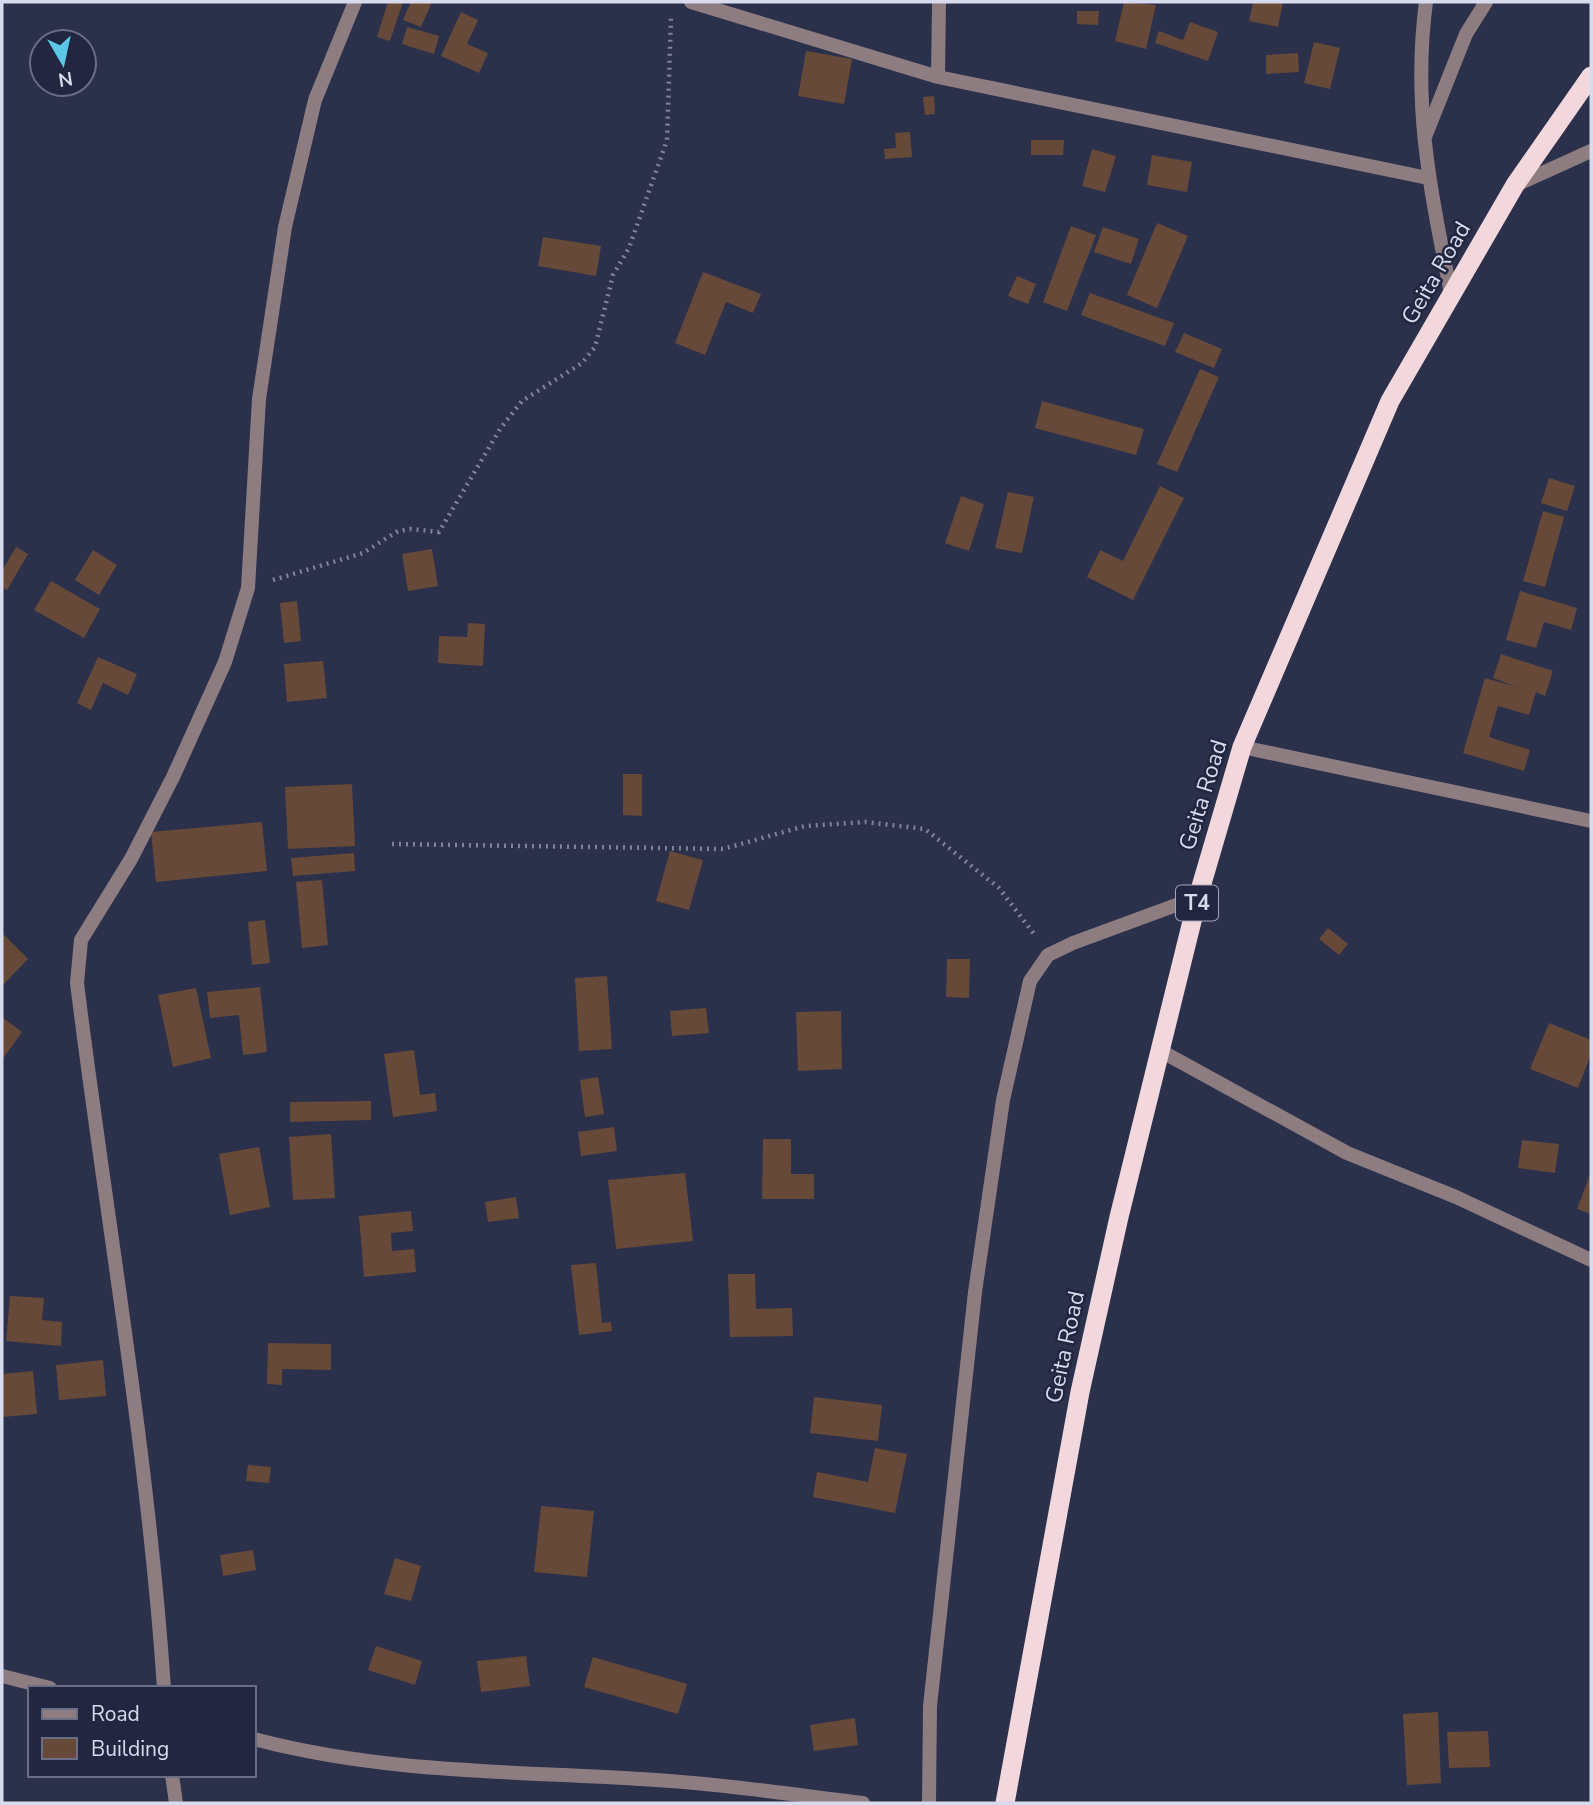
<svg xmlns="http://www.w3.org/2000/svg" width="1593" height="1805" viewBox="0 0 1593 1805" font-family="'Nunito Sans',sans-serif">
<rect width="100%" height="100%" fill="#2b304b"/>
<!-- building -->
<path fill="#674939" d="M388,2H403L390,41L377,37Z
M411,2H432L421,27L403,20Z
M1124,2L1156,5L1146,49L1115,41Z
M1253,2H1283L1278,27L1249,21Z
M1077,11H1099L1098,25L1077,24Z
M461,12L478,20L467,44L488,53L479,73L441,56Z
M1190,22L1218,32L1208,61L1155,43L1159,31L1183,40Z
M407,27L439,36L434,54L402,44Z
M1314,42L1340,48L1330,89L1304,83Z
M806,51L852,59L844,104L798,96Z
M1298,53L1299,72L1266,74V55Z
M934,96L935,114L925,115L923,97Z
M910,132L912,157L885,159L884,149L896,148L895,133Z
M1031,140H1064L1063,155H1031Z
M1092,149L1116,156L1105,192L1082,186Z
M1152,155L1192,162L1187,192L1147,185Z
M1157,223L1188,236L1157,308L1127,295Z
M1071,226L1096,235L1067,311L1043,302Z
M1103,227L1139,239L1131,264L1094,252Z
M543,237L601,246L596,276L538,266Z
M703,272L761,294L753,313L726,302L705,355L675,343Z
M1017,276L1036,284L1028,304L1008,296Z
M1090,293L1174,323L1165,346L1081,315Z
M1184,333L1222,349L1214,368L1175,352Z
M1200,369L1219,377L1177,472L1157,464Z
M1042,401L1144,429L1136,455L1035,428Z
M1549,478L1575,486L1567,511L1541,503Z
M1160,486L1184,498L1133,600L1087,577L1100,550L1123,561Z
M1008,492L1034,497L1022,553L995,548Z
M961,496L984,504L969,551L945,543Z
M1543,511L1564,517L1545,587L1523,581Z
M16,547L28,554L7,590L2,587V571Z
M432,549L438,586L408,591L402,554Z
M93,550L117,565L99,595L75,580Z
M51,581L100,609L84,638L34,610Z
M1520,591L1577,608L1571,630L1544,622L1536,648L1506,640Z
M297,601L301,641L284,643L280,603Z
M468,623L485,624L483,666L438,663L439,636L467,637Z
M1501,654L1553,671L1545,696L1536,692L1529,715L1498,706L1489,737L1530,750L1524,771L1463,753L1485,678L1517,687L1493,678Z
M98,657L137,674L128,695L103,683L91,710L77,703Z
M323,661L327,698L287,702L284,664Z
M623,774H642V816L623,815Z
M352,784L355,846L288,849L285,787Z
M262,822L267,871L156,882L151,832Z
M670,851L703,860L689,910L656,901Z
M354,853L355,871L293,876L291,858Z
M322,880L328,945L302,948L296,882Z
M265,920L270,963L252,965L248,922Z
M1328,928L1348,944L1339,955L1319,939Z
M2,933L28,959L2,986Z
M947,959H970L969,998L946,997Z
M607,976L612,1049L579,1051L575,978Z
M260,987L267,1052L243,1055L239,1015L210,1018L207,992Z
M196,988L211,1058L173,1067L158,995Z
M706,1008L709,1033L672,1036L670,1011Z
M841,1011L842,1069L798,1071L796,1012Z
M2,1017L22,1032L2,1060Z
M1549,1023L1591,1040V1054L1578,1088L1530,1069Z
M414,1050L420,1095L435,1093L437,1111L393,1117L384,1054Z
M598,1077L604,1114L585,1117L580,1080Z
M371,1101V1120L290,1122V1102Z
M614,1127L617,1151L581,1156L578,1132Z
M331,1134L335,1198L293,1200L289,1137Z
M763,1139H791V1174H814V1199H762Z
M1522,1140L1559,1144L1555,1173L1518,1168Z
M259,1147L270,1207L230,1215L219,1154Z
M1591,1172V1214L1577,1209Z
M685,1173L693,1241L616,1249L608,1180Z
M516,1197L519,1218L488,1222L485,1202Z
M411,1211L413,1231L391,1233L392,1251L414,1249L416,1272L364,1277L359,1216Z
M596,1263L602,1323L611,1322L612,1331L579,1335L571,1265Z
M728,1274H755L756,1309L792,1308L793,1336L730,1337Z
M10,1296L44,1298L42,1320L62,1322L61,1346L6,1341Z
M268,1343L331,1344V1370L282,1369V1385L267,1384Z
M103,1360L106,1396L59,1400L56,1365Z
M33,1371L37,1414L2,1417V1374Z
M814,1397L882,1405L878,1441L810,1433Z
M875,1448L907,1454L895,1513L813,1497L817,1472L868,1482Z
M248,1465L271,1467L269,1483L246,1481Z
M541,1506L594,1511L587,1577L534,1572Z
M253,1550L256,1570L223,1576L220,1555Z
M395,1558L421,1566L411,1601L384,1594Z
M376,1646L422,1661L415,1685L368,1670Z
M526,1656L530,1686L481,1692L477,1661Z
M593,1657L687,1684L678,1714L584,1687Z
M1438,1712L1441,1783L1407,1785L1403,1714Z
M855,1718L858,1745L814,1751L810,1725Z
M1488,1731L1490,1767L1449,1768L1447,1732Z"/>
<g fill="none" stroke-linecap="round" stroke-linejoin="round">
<!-- path -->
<path stroke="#80849b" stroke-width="4.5" stroke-dasharray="2 5" stroke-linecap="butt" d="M273,580L363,553L398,531L411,529L439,532L500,429L522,401L582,363L595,347L613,275L629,248L667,140L671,17
M392,844L723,849L805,826L866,822L925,829L999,888L1034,934"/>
<!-- service -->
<path stroke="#8d7c80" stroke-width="14" d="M1159,1050L1347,1153L1456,1197L1591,1260"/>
<!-- minor -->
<path stroke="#8d7c80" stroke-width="14" d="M691,2L938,77L1428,178
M1426,2C1412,106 1431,193 1451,294
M938,77L939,2
M1425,137L1466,34L1486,2
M1516,185L1591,151
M1242,747L1591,821
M2,1676L50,1688
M164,1688C148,1451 106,1218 77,983L81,940L131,859L173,777L225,662L248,588L259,399L285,227L315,100L355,2
M254,1739C383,1773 508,1771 640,1779C715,1783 789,1794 863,1803
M172,1775L176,1803
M929,1803L930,1706L975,1292L1003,1100L1030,981L1048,955L1073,943L1198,897"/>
<!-- trunk -->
<path stroke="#f2d8dd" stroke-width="19" d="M1005,1803L1080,1392L1119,1217L1198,897L1242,747L1390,401L1515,185L1591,76"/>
</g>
<g text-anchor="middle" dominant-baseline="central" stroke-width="5" stroke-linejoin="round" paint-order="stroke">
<!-- shield labels -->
<rect fill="#222640" stroke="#a1a5b9" stroke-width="2" x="1176" y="885.5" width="42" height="35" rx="5"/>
<g font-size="21" font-weight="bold" fill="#d7dbed">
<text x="1197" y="903">T4</text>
</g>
<!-- street labels -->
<g font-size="23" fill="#d7dbed" stroke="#222640">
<text transform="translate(1436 273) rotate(-60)">Geita Road</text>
<text transform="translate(1203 795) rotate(-73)">Geita Road</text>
<text transform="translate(1065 1347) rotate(-78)">Geita Road</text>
</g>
</g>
<!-- border -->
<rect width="1593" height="1805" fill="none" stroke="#d7dbed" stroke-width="7"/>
<!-- legend -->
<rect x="28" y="1686" width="228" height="91" fill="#222640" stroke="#6a6e85" stroke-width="2"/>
<rect x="42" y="1709" width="35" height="10" fill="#8d7c80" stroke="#6a6e85" stroke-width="2"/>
<text x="91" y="1721" font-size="21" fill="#d7dbed">Road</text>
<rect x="42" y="1738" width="35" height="21" fill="#674939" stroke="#6a6e85" stroke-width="2"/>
<text x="91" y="1756" font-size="21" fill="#d7dbed">Building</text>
<!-- north arrow -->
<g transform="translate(63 63) rotate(171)"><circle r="33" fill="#222640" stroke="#6a6e85" stroke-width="2"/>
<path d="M0-5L12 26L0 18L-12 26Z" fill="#5bc8e7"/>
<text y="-10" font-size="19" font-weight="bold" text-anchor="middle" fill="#d7dbed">N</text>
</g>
</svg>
